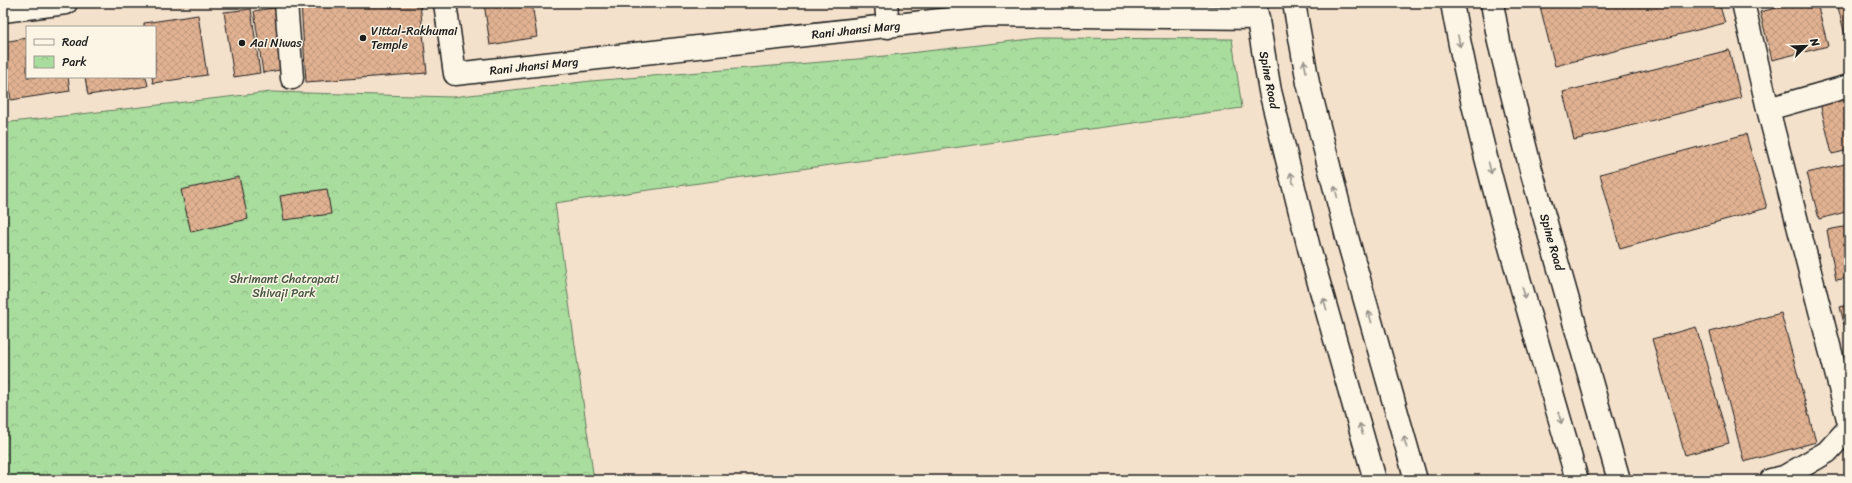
<svg xmlns="http://www.w3.org/2000/svg" width="1852" height="483" viewBox="0 0 1852 483" font-family="Sriracha,sans-serif">
<defs>
<pattern id="park-crowns" width="20" height="18" patternUnits="userSpaceOnUse"><rect width="20" height="18" fill="#a9dd9e"/><path d="M2 6a3 3 0 1 1 6 0M12 15a3 3 0 1 1 6 0" fill="none" stroke="#91bd88"/></pattern>
<pattern id="building-cross-hatch" width="8" height="8" patternUnits="userSpaceOnUse"><rect width="8" height="8" fill="#e1b292"/><path d="M0 0l8 8M0 8l8-8" fill="none" stroke="#c0987d"/></pattern>
</defs>
<rect width="100%" height="100%" fill="#f4e1cc"/>
<filter id="ink" filterUnits="userSpaceOnUse"><feTurbulence type="fractalNoise" baseFrequency=".025" numOctaves="2"/><feDisplacementMap in="SourceGraphic" scale="8" xChannelSelector="R" yChannelSelector="G"/><feConvolveMatrix kernelMatrix="1 2 1 2 8 2 1 2 1" color-interpolation-filters="sRGB"/></filter>
<g filter="url(#ink)">
<!-- park -->
<path fill="url(#park-crowns)" stroke="#627c5d" d="M1039,38L1232,39L1242,108L555,203L594,480H3V123L271,92L452,97L591,81L858,59Z"/>
<!-- building -->
<path fill="url(#building-cross-hatch)" stroke="#1c1c1c" d="M301,3H420L427,73L306,82Z
M484,3H532L537,37L490,45Z
M1553,3H1719L1725,23L1555,66L1540,6Z
M1796,3H1817L1828,46L1772,60L1760,12Z
M1837,3H1849V51Z
M279,7L285,69L263,73L254,11Z
M251,9L260,73L234,77L224,12Z
M198,15L207,75L153,83L152,77H155V27H144V23Z
M27,38V77H68L70,91L11,100L3,42Z
M1729,50L1741,98L1574,140L1563,92Z
M85,77H146L148,86L88,95Z
M1846,97L1849,107V150L1832,154L1820,103Z
M1746,134L1767,208L1620,249L1600,174Z
M1849,163V211L1819,219L1807,173Z
M239,177L248,219L191,232L181,190Z
M327,189L331,214L284,220L280,196Z
M1849,226V278L1836,280L1827,230Z
M1849,304V340H1848L1840,307Z
M1781,313L1816,442L1744,462L1710,332Z
M1696,327L1729,443L1685,455L1652,339Z"/>
<g fill="none" stroke-linecap="round" stroke-linejoin="round">
<defs>
<path id="street" d="M286,3L292,78
M445,3L455,74L986,15L1258,18
M886,3L888,27
M1743,3L1768,109L1849,423
M3,11L66,3
M1768,109L1849,86
M1771,480L1784,477L1827,452L1849,428"/>
<path id="secondary" d="M1255,3L1270,91L1309,248L1375,480
M1492,3L1499,42L1531,170L1619,480"/>
<path id="primary" d="M1294,3L1308,83L1347,237L1416,480
M1452,3C1481,165 1533,322 1577,480"/>
</defs>
<!-- street casing -->
<use href="#street" stroke="#1c1c1c" stroke-width="25"/>
<!-- secondary casing -->
<use href="#secondary" stroke="#1c1c1c" stroke-width="25"/>
<!-- primary casing -->
<use href="#primary" stroke="#1c1c1c" stroke-width="25"/>
<!-- street -->
<use href="#street" stroke="#fcf5e5" stroke-width="22"/>
<!-- secondary -->
<use href="#secondary" stroke="#fcf5e5" stroke-width="22"/>
<!-- primary -->
<use href="#primary" stroke="#fcf5e5" stroke-width="22"/>
</g>
<!-- one-way arrows -->
<defs><path id="oneway-shaft" d="M-6 0H5M1.5-3L5.5 0L1.5 3" fill="none" stroke-width="1.6" stroke-linecap="round" stroke-linejoin="round"/></defs>
<g stroke="#97938b">
<use href="#oneway-shaft" transform="translate(1459 41) rotate(80)"/>
<use href="#oneway-shaft" transform="translate(1305 66) rotate(-100)"/>
<use href="#oneway-shaft" transform="translate(1490 168) rotate(76)"/>
<use href="#oneway-shaft" transform="translate(1292 178) rotate(-104)"/>
<use href="#oneway-shaft" transform="translate(1336 192) rotate(-104)"/>
<use href="#oneway-shaft" transform="translate(1524 293) rotate(74)"/>
<use href="#oneway-shaft" transform="translate(1325 304) rotate(-106)"/>
<use href="#oneway-shaft" transform="translate(1370 317) rotate(-106)"/>
<use href="#oneway-shaft" transform="translate(1560 418) rotate(74)"/>
<use href="#oneway-shaft" transform="translate(1361 429) rotate(-106)"/>
<use href="#oneway-shaft" transform="translate(1405 442) rotate(-106)"/>
</g>
</g>
<!-- markers -->
<g fill="#1c1c1c" stroke="#fcf5e5" stroke-width="1.5">
<circle cx="363" cy="38" r="4"/>
<circle cx="242" cy="43" r="4"/>
</g>
<g text-anchor="middle" dominant-baseline="central" stroke-width="3" stroke-linejoin="round" paint-order="stroke">
<!-- street labels -->
<g font-size="12" fill="#1c1c1c" stroke="#fcf5e5">
<text transform="translate(856 30) rotate(-6)">Rani Jhansi Marg</text>
<text transform="translate(534 66) rotate(-6)">Rani Jhansi Marg</text>
<text transform="translate(1269 80) rotate(79)">Spine Road</text>
<text transform="translate(1552 242) rotate(74)">Spine Road</text>
</g>
<!-- poi labels -->
<g font-size="12" fill="#1c1c1c" stroke="#fcf5e5" text-anchor="start">
<text x="371" y="31">Vittal-Rakhumai<tspan x="371" dy="14">Temple</tspan></text>
<text x="250" y="43">Aai Niwas</text>
</g>
<!-- park labels -->
<g font-size="12" fill="#465643" stroke="#fcf5e5">
<text x="284" y="279">Shrimant Chatrapati<tspan x="284" dy="14">Shivaji Park</tspan></text>
</g>
</g>
<!-- margin -->
<rect width="1852" height="483" fill="none" stroke="#fcf5e5" stroke-width="16"/>
<rect x="8" y="8" width="1836" height="467" fill="none" stroke="#1c1c1c" stroke-width="1.5" filter="url(#ink)"/>
<!-- legend -->
<rect x="26" y="26" width="130" height="52" fill="#fcf5e5" stroke="#a29e95"/>
<rect x="34" y="39" width="20" height="6" fill="#fcf5e5" stroke="#a29e95"/>
<text x="62" y="46" font-size="12" fill="#1c1c1c">Road</text>
<rect x="34" y="56" width="20" height="12" fill="url(#park-crowns)" stroke="#a29e95"/>
<text x="62" y="66" font-size="12" fill="#1c1c1c">Park</text>
<!-- north arrow -->
<g transform="translate(1806 46) rotate(67)" stroke="#fcf5e5" stroke-width="3" paint-order="stroke">
<path d="M0-3L7 15L0 10L-7 15Z" fill="#1c1c1c"/>
<text y="-6" font-size="11" font-weight="bold" text-anchor="middle" fill="#1c1c1c">N</text>
</g>
</svg>
